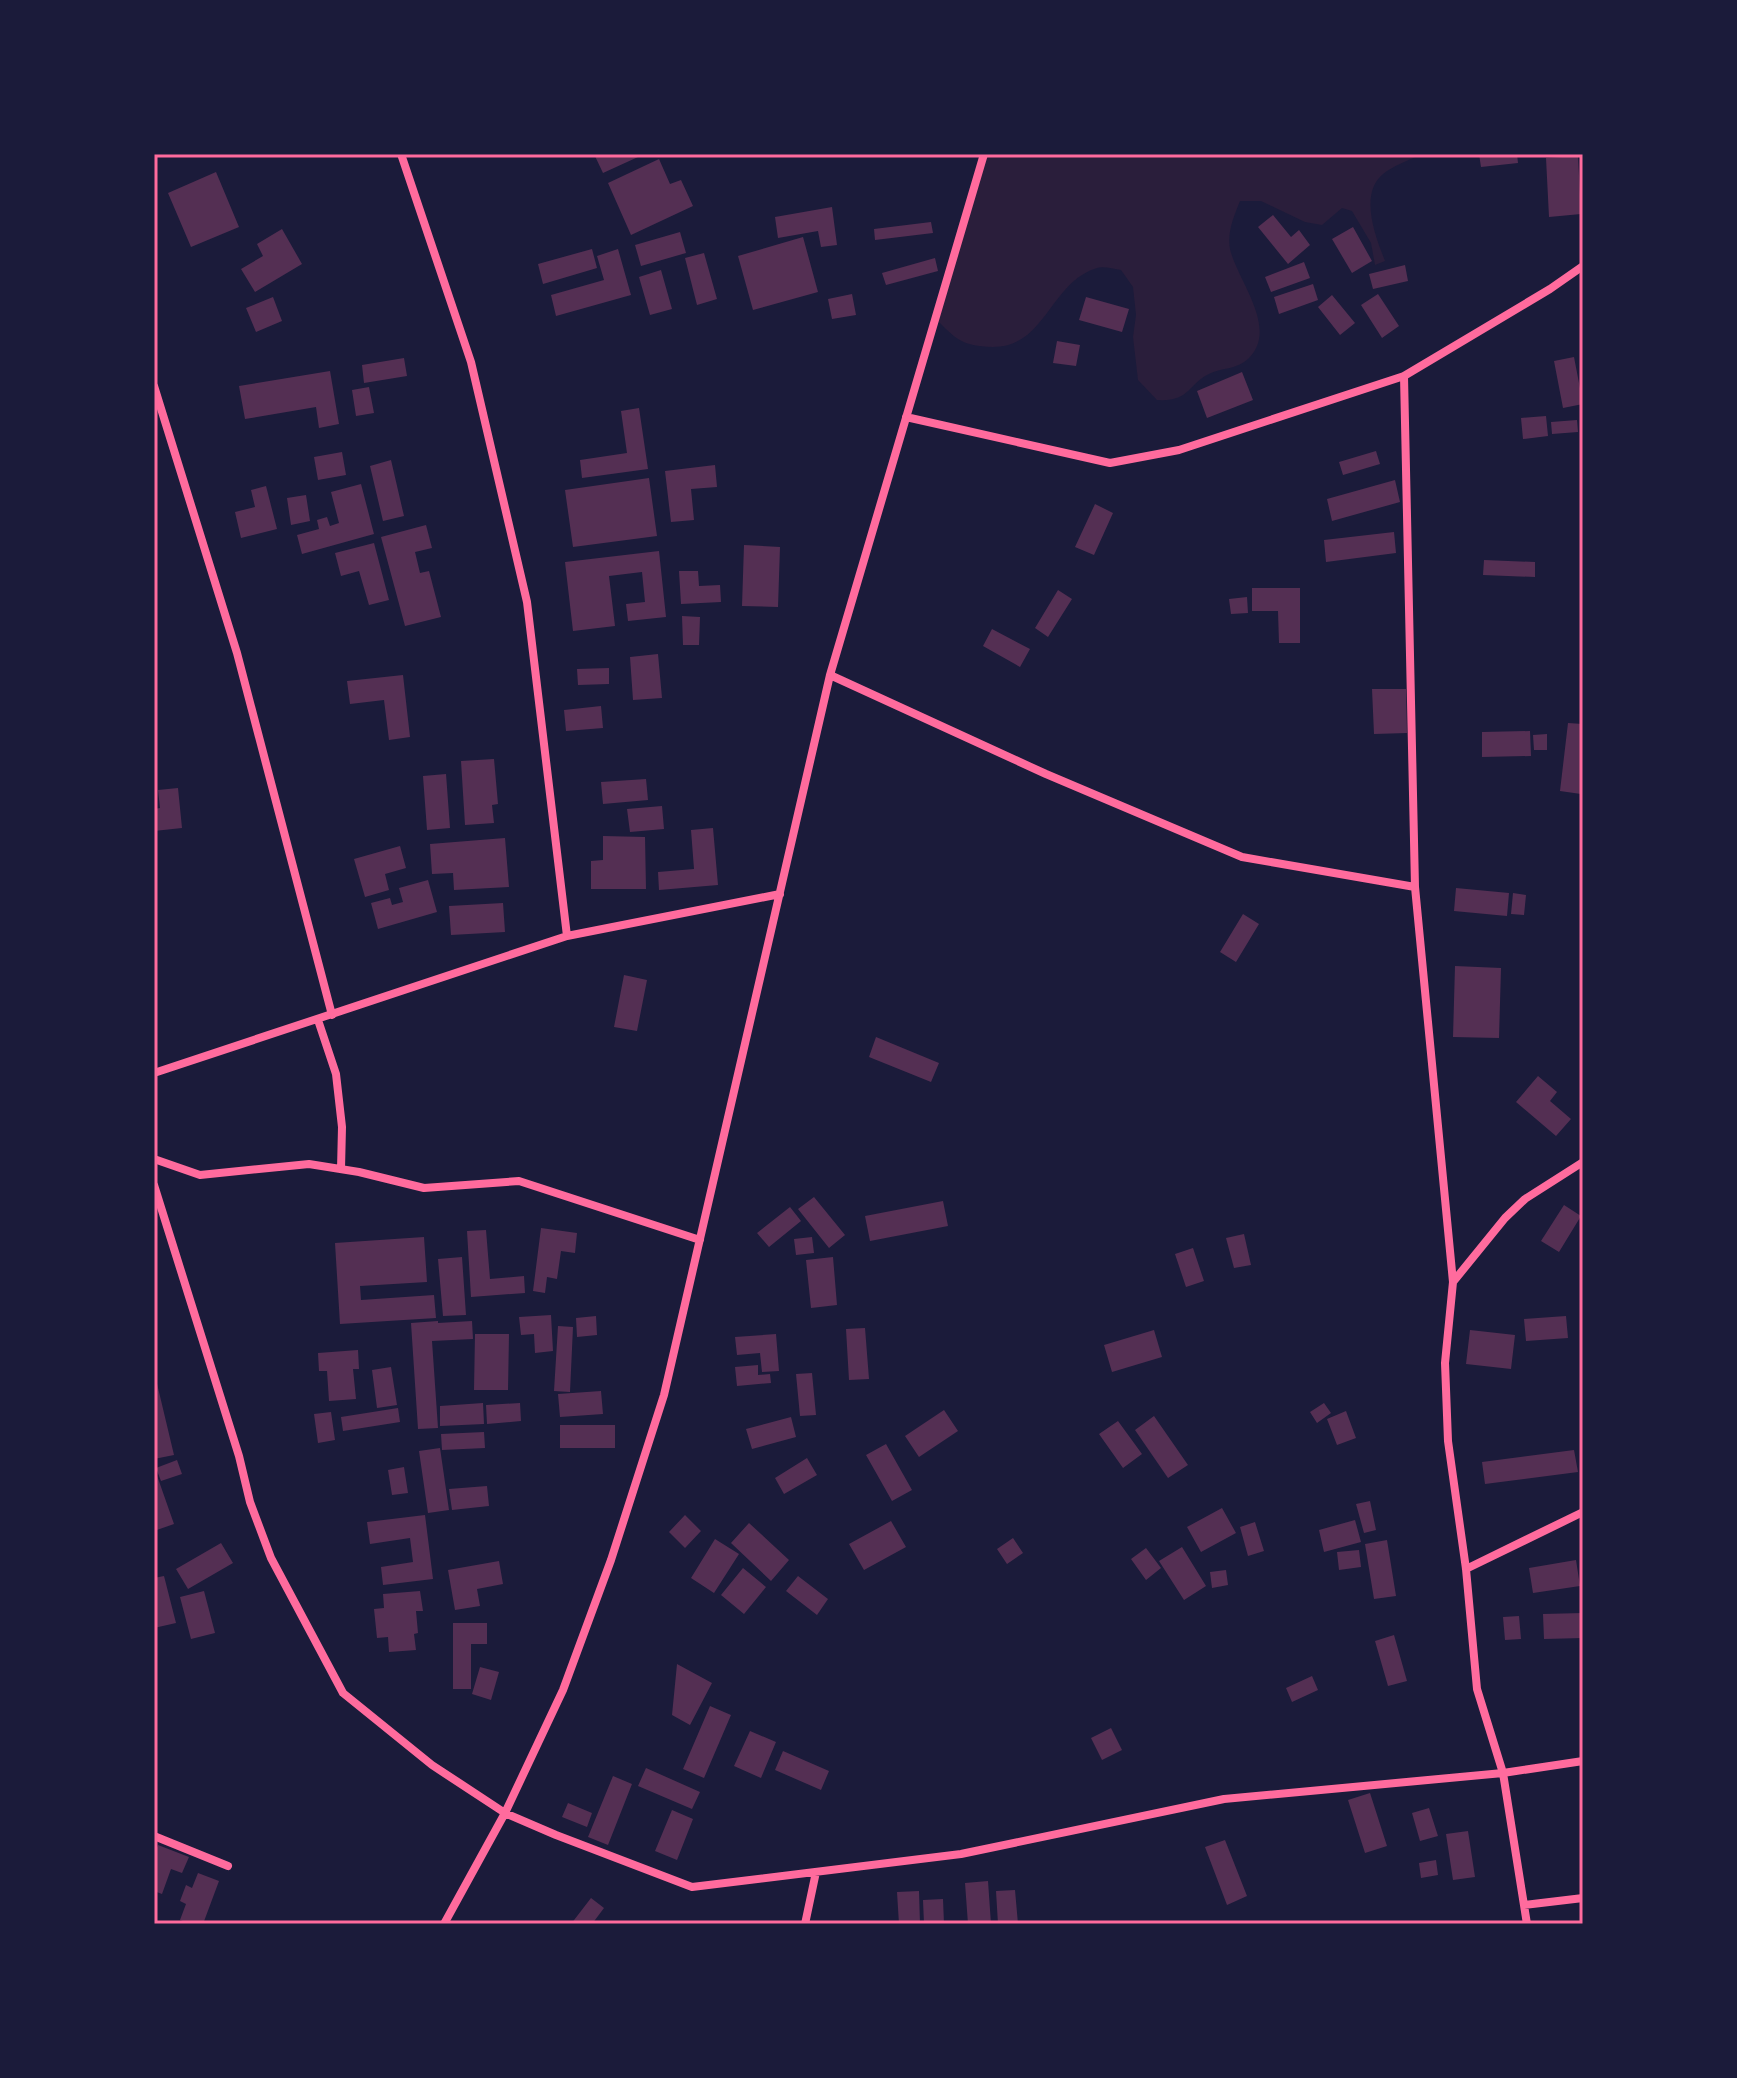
<svg xmlns="http://www.w3.org/2000/svg" width="1737" height="2078" viewBox="0 0 1737 2078" font-family="'Public Sans',sans-serif">
<rect width="100%" height="100%" fill="#1b1b3a"/>
<!-- green -->
<path fill="#2a1e3b" d="M984,154H1423C1411,159 1398,164 1387,171C1357,190 1375,235 1385,261L1375,265L1371,243L1352,211L1342,208L1322,225L1305,222L1261,201H1240C1234,216 1227,232 1230,249C1237,280 1279,328 1249,358C1237,370 1223,367 1209,374C1188,384 1190,402 1157,400L1138,380L1133,337L1136,315L1133,287L1121,270C1114,269 1103,266 1097,268C1050,282 1046,347 993,347C961,346 956,339 935,318Z"/>
<!-- building -->
<path fill="#542f53" d="M594,154H637L638,157L603,173Z
M1479,154H1517L1518,163L1481,167Z
M1578,156L1581,214L1549,217L1546,158Z
M659,159L670,184L681,180L693,206L631,235L608,183Z
M216,172L239,227L191,247L168,193Z
M832,207L837,245L821,247L818,231L778,238L775,217Z
M1273,215L1291,237L1299,230L1310,245L1288,264L1258,227Z
M931,222L933,233L875,240L874,229Z
M1353,227L1372,261L1352,273L1332,239Z
M282,229L302,264L255,292L241,269L263,256L257,244Z
M680,232L686,253L641,266L635,245Z
M803,237L818,292L753,310L738,256Z
M592,249L597,268L543,284L538,264Z
M618,249L631,295L556,316L551,295L604,280L597,256Z
M704,253L717,299L697,305L685,258Z
M935,258L938,271L886,285L882,273Z
M1304,262L1310,278L1271,292L1265,277Z
M1405,265L1408,281L1373,289L1369,274Z
M661,270L672,309L650,315L639,277Z
M1313,284L1318,300L1279,314L1274,297Z
M852,294L856,315L832,319L828,299Z
M1378,294L1399,326L1382,338L1361,305Z
M1332,295L1355,323L1340,335L1318,307Z
M273,297L282,321L256,332L246,308Z
M1086,297L1129,309L1122,332L1079,320Z
M1057,341L1080,345L1076,366L1053,363Z
M1574,357L1583,404L1563,408L1554,361Z
M404,358L407,376L364,383L362,365Z
M330,371L339,424L319,428L316,407L245,419L239,386Z
M1242,372L1253,400L1207,418L1197,391Z
M369,387L374,413L356,416L352,390Z
M639,408L648,469L582,478L580,460L627,453L621,411Z
M1546,416L1548,436L1523,439L1521,418Z
M1577,420L1578,432L1552,434L1551,422Z
M1376,451L1380,464L1343,475L1339,462Z
M342,452L346,475L318,480L314,457Z
M391,460L404,516L383,521L370,466Z
M715,465L717,487L691,489L694,520L671,522L665,471Z
M649,478L657,536L573,547L565,490Z
M1395,480L1400,502L1332,521L1327,499Z
M361,484L374,534L302,554L297,535L319,529L317,520L327,517L330,526L339,523L331,492Z
M266,486L277,529L241,538L235,512L255,507L251,490Z
M306,495L310,521L291,525L287,498Z
M1095,504L1113,513L1094,555L1075,547Z
M426,525L432,548L415,552L420,573L429,571L441,617L405,626L381,537Z
M1394,532L1396,553L1326,562L1324,540Z
M374,543L389,600L369,605L359,571L341,576L335,553Z
M744,545L780,547L778,607L742,606Z
M659,551L666,617L628,621L626,604L645,602L642,572L609,576L615,626L573,631L565,562Z
M1484,560L1535,562V577L1483,575Z
M679,571H698L699,586L720,585L721,602L681,604Z
M1252,588H1300V643H1279L1278,611H1252Z
M1058,590L1072,599L1048,637L1035,628Z
M1247,597L1248,613L1231,614L1229,599Z
M682,616L700,617L699,645H683Z
M992,629L1030,649L1020,667L983,646Z
M658,654L662,698L633,700L630,657Z
M609,668V684L578,685L577,669Z
M403,675L410,737L389,740L384,700L350,704L347,681Z
M1372,689H1406L1407,733L1374,734Z
M601,706L603,728L566,731L564,710Z
M1568,723L1583,724L1581,794L1560,791Z
M1530,731L1531,756L1482,757V732Z
M1547,734V750H1534L1533,735Z
M494,759L498,804L492,805L494,823L465,825L461,761Z
M446,774L450,828L427,830L423,776Z
M646,779L648,800L603,804L601,782Z
M178,788L182,828L154,831V809L160,808L158,790Z
M662,806L664,829L630,832L627,809Z
M713,828L718,885L659,890L658,872L694,869L691,830Z
M603,836L645,837L646,889H591V861L603,860Z
M505,838L509,887L454,890L453,873L432,874L430,844Z
M400,846L406,868L385,874L389,890L365,897L354,859Z
M428,880L437,912L378,929L371,903L390,898L392,905L403,902L399,888Z
M1456,888L1509,893L1507,916L1454,911Z
M1513,893L1526,895L1524,915L1511,914Z
M503,903L505,932L451,935L449,906Z
M1243,914L1259,924L1236,962L1220,952Z
M1455,966L1501,968L1499,1038L1453,1037Z
M624,975L647,980L637,1031L614,1027Z
M876,1037L939,1063L931,1082L869,1057Z
M1538,1076L1557,1092L1550,1101L1571,1119L1556,1136L1516,1102Z
M814,1197L845,1235L829,1248L798,1209Z
M943,1201L948,1226L870,1241L865,1216Z
M1564,1205L1581,1216L1559,1252L1541,1241Z
M790,1207L801,1221L769,1247L757,1233Z
M541,1228L577,1233L575,1253L561,1251L557,1279L547,1277L545,1293L533,1291Z
M486,1230L490,1279L524,1276L525,1293L471,1297L467,1231Z
M1244,1234L1251,1265L1234,1268L1226,1238Z
M424,1237L427,1282L360,1286L361,1300L434,1295L436,1318L340,1324L335,1243Z
M812,1237L814,1253L796,1255L794,1239Z
M1193,1248L1204,1281L1186,1287L1175,1254Z
M462,1257L466,1315L443,1316L438,1259Z
M833,1257L837,1305L811,1308L806,1260Z
M551,1315L553,1351L535,1353L534,1334L521,1335L519,1317Z
M596,1316L597,1335L577,1337L576,1318Z
M1566,1316L1568,1338L1526,1341L1524,1319Z
M438,1321V1323L472,1321L473,1339L432,1341L438,1428L418,1429L411,1323Z
M558,1326L573,1327L570,1392L554,1391Z
M865,1328L869,1379L849,1380L846,1329Z
M1154,1330L1162,1357L1112,1372L1104,1345Z
M1470,1330L1515,1335L1511,1369L1466,1364Z
M475,1334H509L508,1390H474Z
M776,1334L779,1371L762,1372L760,1353L737,1355L735,1337Z
M358,1350L359,1369H353L356,1399L329,1401L327,1371H319L318,1353Z
M758,1365V1375L770,1374L771,1383L737,1386L735,1367Z
M391,1367L397,1405L377,1408L372,1370Z
M154,1371L174,1455L154,1459Z
M812,1373L816,1415L800,1416L796,1374Z
M601,1391L603,1414L560,1417L558,1394Z
M483,1403L484,1424L440,1426V1406Z
M520,1403L521,1421L487,1424L486,1405Z
M1324,1403L1331,1413L1317,1423L1310,1412Z
M398,1408L400,1422L343,1431L341,1417Z
M944,1410L958,1431L919,1457L905,1436Z
M1346,1411L1356,1438L1337,1445L1327,1419Z
M331,1412L335,1440L318,1443L314,1414Z
M1154,1416L1188,1465L1168,1478L1135,1430Z
M791,1417L796,1437L752,1449L746,1429Z
M1118,1421L1142,1454L1123,1468L1099,1434Z
M560,1425H615V1448H560Z
M484,1432L485,1448L442,1450L441,1434Z
M886,1444L912,1490L892,1501L866,1455Z
M440,1448L449,1510L428,1513L419,1451Z
M1574,1450L1578,1472L1485,1484L1482,1462Z
M807,1458L817,1475L784,1494L775,1478Z
M177,1460L182,1474L161,1481L156,1468Z
M154,1467L174,1524L154,1531Z
M404,1467L408,1493L392,1495L388,1470Z
M487,1486L489,1506L452,1510L449,1489Z
M1370,1501L1376,1530L1364,1533L1356,1504Z
M1222,1508L1236,1533L1201,1552L1187,1527Z
M425,1515L433,1579L383,1585L381,1567L413,1562L410,1538L370,1544L367,1522Z
M685,1515L701,1531L685,1548L669,1532Z
M1355,1520L1361,1542L1324,1552L1319,1530Z
M891,1521L906,1547L864,1570L849,1544Z
M1255,1522L1264,1551L1248,1556L1240,1527Z
M749,1523L789,1560L771,1581L731,1543Z
M1013,1538L1023,1553L1007,1564L997,1549Z
M715,1539L739,1554L714,1593L691,1578Z
M1387,1540L1396,1596L1374,1599L1365,1544Z
M221,1543L233,1563L188,1589L176,1569Z
M1182,1547L1206,1586L1184,1600L1159,1561Z
M1146,1548L1161,1568L1146,1580L1131,1559Z
M1359,1550L1361,1567L1339,1570L1337,1552Z
M1576,1560L1580,1586L1533,1593L1529,1568Z
M499,1561L503,1584L477,1589L480,1606L455,1610L448,1570Z
M743,1568L766,1587L744,1614L721,1595Z
M1226,1570L1228,1585L1212,1588L1210,1572Z
M164,1576L176,1623L154,1628V1578Z
M798,1576L828,1599L817,1615L786,1591Z
M204,1591L215,1633L191,1639L180,1597Z
M420,1591L423,1611H416L418,1633L414,1634L416,1650L389,1652L388,1637L377,1638L374,1609L384,1608L383,1594Z
M1583,1613V1638L1544,1639L1543,1614Z
M1519,1616L1521,1639L1505,1640L1503,1617Z
M453,1623H487V1644H471V1689H453Z
M1394,1635L1407,1681L1388,1686L1375,1641Z
M677,1664L712,1683L690,1725L672,1715Z
M480,1667L499,1672L491,1700L472,1694Z
M1312,1676L1318,1690L1292,1702L1286,1688Z
M710,1706L731,1715L704,1778L683,1769Z
M1111,1728L1122,1750L1102,1760L1091,1738Z
M750,1731L776,1742L761,1778L734,1766Z
M783,1751L829,1771L821,1790L775,1770Z
M646,1768L700,1792L692,1809L638,1786Z
M613,1776L632,1784L608,1845L588,1837Z
M1370,1793L1387,1846L1365,1853L1348,1800Z
M568,1803L592,1813L587,1827L562,1817Z
M1429,1808L1438,1836L1420,1841L1412,1813Z
M672,1810L693,1819L677,1860L655,1851Z
M1468,1831L1475,1877L1453,1880L1446,1834Z
M1225,1840L1247,1896L1227,1905L1205,1847Z
M158,1845L189,1857L182,1873L171,1869L162,1894L154,1891V1856Z
M1436,1860L1438,1875L1421,1878L1419,1863Z
M198,1873L219,1881L203,1924H191L180,1920L186,1904L180,1901L186,1885L192,1888Z
M988,1881L991,1924H968L965,1883Z
M1015,1890L1018,1924H998L996,1891Z
M919,1891L920,1924H899L897,1892Z
M591,1898L604,1908L592,1924H571Z
M943,1899L944,1924H924L923,1900Z"/>
<g fill="none" stroke-linecap="round" stroke-linejoin="round">
<!-- minor -->
<path stroke="#ff6b9d" stroke-width="8" d="M401,154L471,362L527,602L567,936
M1404,376L1415,887L1453,1282
M154,386L237,653L332,1015
M906,417L1110,463L1179,450L1404,376L1550,289L1583,266
M830,675L1046,774L1242,857L1415,887
M318,1020L336,1074L342,1127L341,1169
M154,1073L567,936L780,894
M154,1159L200,1175L309,1164L359,1172L424,1188L519,1181L700,1240
M154,1185L239,1456L250,1502L271,1558L343,1693L432,1765L505,1813L556,1835L692,1887L961,1854L1224,1799L1503,1773L1583,1761
M1466,1569L1583,1512
M154,1836L228,1866
M1524,1905L1583,1898
M444,1924L505,1813L563,1690L611,1560L664,1395L830,675L984,154
M805,1924L816,1872
M1527,1924L1503,1773L1477,1689L1466,1569L1448,1441L1445,1363L1453,1282L1505,1218L1525,1199L1583,1162"/>
</g>
<!-- border -->
<rect width="1737" height="2078" fill="none" stroke="#1b1b3a" stroke-width="312"/>
<rect x="156" y="156" width="1425" height="1766" fill="none" stroke="#ff6b9d" stroke-width="3"/>
</svg>
